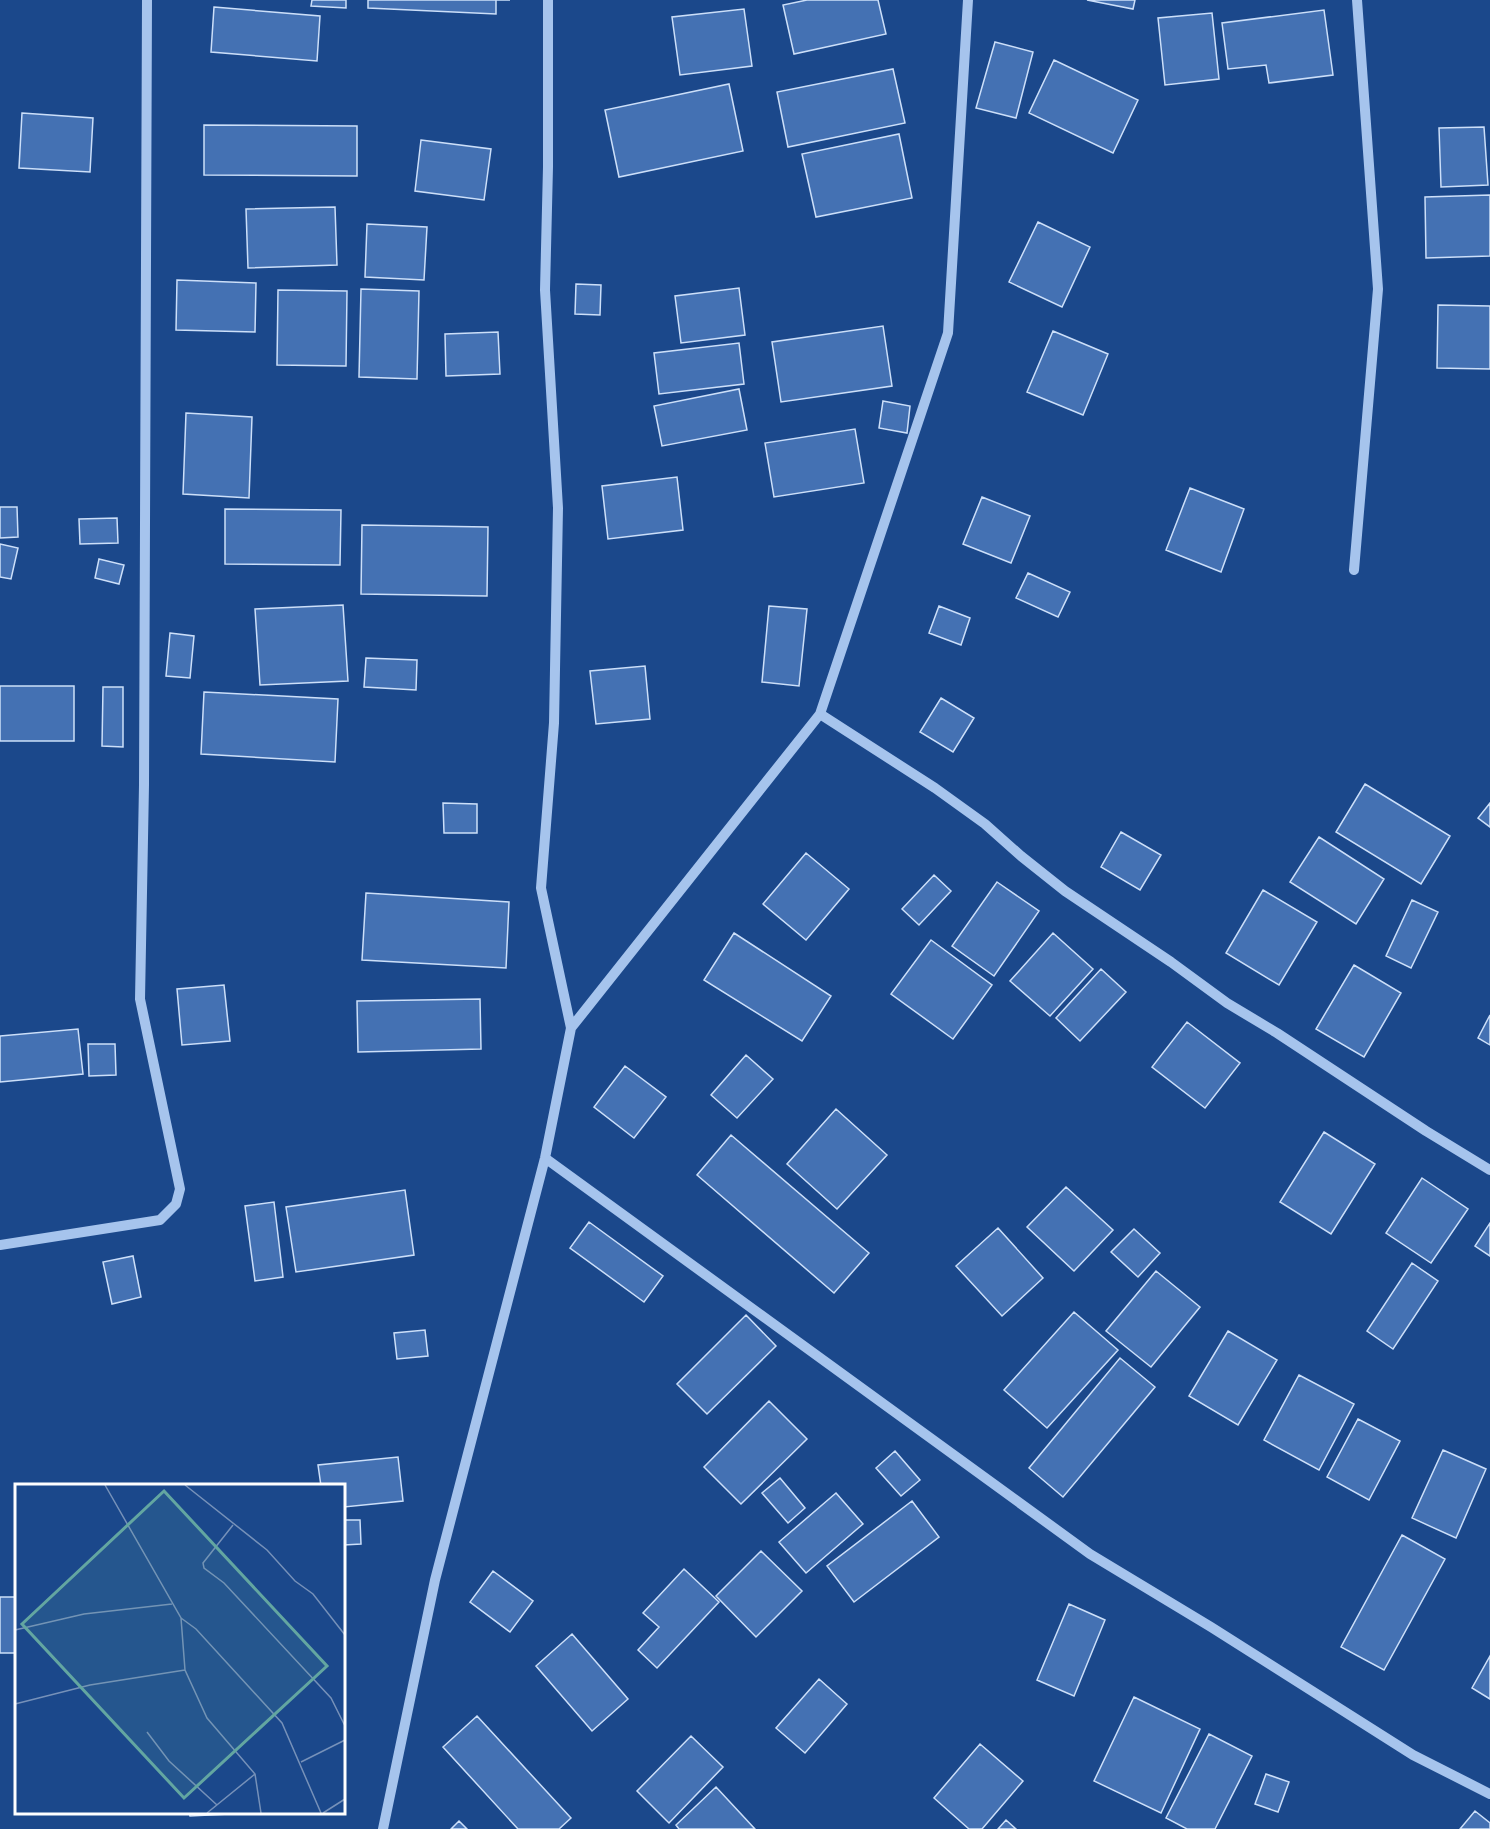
<svg xmlns="http://www.w3.org/2000/svg" width="1490" height="1829" viewBox="0 0 1490 1829" font-family="'DejaVu Sans',sans-serif">
<rect width="100%" height="100%" fill="#1b488b"/>
<!-- building -->
<path fill="#4471b3" stroke="#ccdff9" stroke-width="1.5" d="M312,0H346V8L311,6Z
M368,0H510H496V14L368,8Z
M807,0H878L886,34L794,54L783,5Z
M1087,0H1135L1133,9Z
M214,7L320,16L317,61L211,52Z
M744,9L752,66L680,75L672,17Z
M1324,10L1333,75L1269,83L1266,65L1228,69L1222,23Z
M1212,13L1219,79L1165,85L1158,18Z
M995,42L1033,52L1016,118L976,108Z
M1054,60L1138,100L1113,153L1029,113Z
M893,69L905,123L788,147L777,92Z
M729,84L743,151L619,177L605,110Z
M22,113L93,118L90,172L19,168Z
M204,125L357,126V176L204,175Z
M1484,127L1488,185L1441,187L1439,128Z
M899,134L912,198L816,217L802,154Z
M421,140L491,149L484,200L415,191Z
M1490,195V256L1426,258L1425,197Z
M335,207L337,265L248,268L246,209Z
M1038,222L1090,247L1062,307L1009,282Z
M367,224L427,227L424,280L365,277Z
M177,280L256,283L255,332L176,330Z
M576,284L601,285L600,315L575,314Z
M739,288L745,335L681,343L675,296Z
M361,289L419,291L417,379L359,377Z
M278,290L347,291L346,366L277,365Z
M1438,305L1490,306V369L1437,368Z
M883,326L892,386L781,402L772,342Z
M1053,331L1108,354L1083,415L1027,392Z
M498,332L500,374L446,376L445,334Z
M739,343L744,384L659,394L654,353Z
M739,389L747,430L662,446L654,406Z
M883,401L910,406L907,433L879,428Z
M186,413L252,417L249,498L183,494Z
M855,429L864,483L774,497L765,443Z
M677,477L683,530L608,539L602,486Z
M1190,488L1244,509L1221,572L1166,550Z
M982,497L1030,516L1011,563L963,544Z
M0,507H17L18,537L0,538Z
M225,509L341,510L340,565L225,564Z
M117,518L118,543L80,544L79,519Z
M362,525L488,527L487,596L361,594Z
M0,544L18,548L11,579L0,577Z
M99,559L124,565L119,584L95,578Z
M1028,573L1070,592L1058,617L1016,598Z
M343,605L348,681L260,685L255,609Z
M769,606L807,609L799,686L762,682Z
M939,606L970,618L961,645L929,633Z
M170,633L194,636L190,678L166,676Z
M366,658L417,660L416,690L364,687Z
M645,666L650,719L596,724L590,671Z
M0,686H74V741H0Z
M103,687H123V747L102,746Z
M204,692L338,699L335,762L201,754Z
M941,698L974,718L953,752L920,732Z
M1365,784L1450,836L1421,884L1336,832Z
M443,803L477,804V833H444Z
M1490,803V827L1478,818Z
M1121,832L1161,855L1140,890L1101,867Z
M1319,837L1384,879L1356,924L1290,882Z
M806,853L849,889L806,940L763,904Z
M934,875L951,891L919,925L902,909Z
M997,882L1039,911L994,976L952,946Z
M1263,890L1317,922L1279,985L1226,953Z
M366,893L509,902L506,968L362,960Z
M1412,900L1438,912L1411,968L1386,956Z
M734,933L831,996L802,1041L704,980Z
M1053,933L1093,969L1050,1016L1010,981Z
M931,940L992,985L953,1039L891,994Z
M1354,965L1401,993L1364,1057L1316,1029Z
M1101,969L1126,992L1080,1041L1056,1018Z
M224,985L230,1041L182,1045L177,989Z
M480,999L481,1049L358,1052L357,1001Z
M1490,1015V1045L1478,1038Z
M1187,1022L1240,1063L1205,1108L1152,1067Z
M78,1029L83,1074L0,1082V1036Z
M88,1044H115L116,1075L89,1076Z
M746,1055L773,1079L737,1118L711,1095Z
M625,1066L666,1097L634,1138L594,1107Z
M836,1109L887,1155L837,1209L787,1164Z
M1324,1132L1375,1164L1331,1234L1280,1202Z
M731,1135L869,1253L834,1293L697,1175Z
M1422,1178L1468,1209L1431,1263L1386,1233Z
M1066,1187L1113,1230L1074,1271L1027,1227Z
M405,1190L414,1255L296,1272L286,1207Z
M274,1202L283,1277L255,1281L245,1206Z
M589,1222L663,1276L644,1302L570,1248Z
M1490,1223V1256L1475,1246Z
M998,1228L1043,1278L1002,1316L956,1266Z
M1134,1229L1160,1253L1138,1277L1111,1252Z
M133,1256L141,1297L112,1304L103,1262Z
M1412,1263L1438,1281L1393,1349L1367,1331Z
M1156,1271L1200,1307L1151,1367L1106,1331Z
M1074,1312L1118,1350L1047,1428L1004,1390Z
M746,1315L776,1346L707,1414L677,1384Z
M425,1330L428,1356L397,1359L394,1333Z
M1228,1331L1277,1360L1238,1425L1189,1396Z
M1120,1358L1155,1387L1063,1497L1029,1468Z
M1299,1375L1354,1404L1319,1470L1264,1440Z
M769,1401L807,1439L741,1504L704,1467Z
M1358,1419L1400,1441L1369,1500L1327,1477Z
M1443,1450L1486,1469L1456,1538L1412,1518Z
M895,1451L920,1480L901,1496L876,1468Z
M398,1457L403,1501L344,1507V1486H321L318,1465Z
M780,1478L805,1508L788,1523L762,1493Z
M836,1493L863,1524L806,1573L779,1542Z
M912,1501L939,1537L854,1602L827,1566Z
M344,1520H360L361,1544L344,1545Z
M1402,1535L1445,1559L1384,1670L1341,1647Z
M761,1551L802,1591L756,1637L716,1596Z
M684,1569L719,1602L657,1668L638,1650L659,1627L643,1613Z
M493,1571L533,1601L510,1632L470,1602Z
M0,1597H16V1653H0Z
M1069,1604L1105,1620L1074,1696L1037,1680Z
M572,1634L628,1699L592,1731L536,1666Z
M1490,1656V1699L1472,1688Z
M819,1679L847,1704L805,1753L776,1728Z
M1134,1697L1200,1729L1161,1813L1094,1781Z
M477,1716L571,1818L559,1829H518L443,1747Z
M1209,1734L1252,1756L1215,1829H1187L1166,1818Z
M691,1736L723,1767L669,1823L637,1791Z
M980,1744L1023,1781L982,1829H969L934,1798Z
M1266,1774L1289,1782L1278,1812L1255,1804Z
M716,1787L755,1829H679L676,1825Z
M1475,1811L1490,1823V1829H1460Z
M189,1812H249V1813L190,1816Z
M1006,1820L1016,1829H998Z
M459,1821L467,1829H451Z"/>
<g fill="none" stroke-linecap="round" stroke-linejoin="round">
<!-- minor -->
<path stroke="#a6c4ed" stroke-width="10" d="M548,0V167L545,290L558,508L554,723L541,888L571,1028
M1354,570L1378,289L1357,0
M820,714L935,788L985,824L1021,856L1065,891L1171,962L1227,1003L1277,1033L1426,1131L1490,1170
M545,1158L1090,1554L1211,1627L1413,1755L1490,1794
M0,1245L160,1220L176,1204L180,1189L140,999L144,785L147,0
M383,1829L435,1580L545,1158L571,1028L820,714L948,333L968,0"/>
</g>
<!-- overview -->
<g transform="translate(15 1484)">
<rect width="330" height="330" fill="#1b488b"/>
<path fill="none" stroke="#7691b9" stroke-width="1.5" d="M90,1L166,134L170,186L192,234L240,290L246,329M170,1L252,66L280,97L298,110L330,151M218,41L188,79L189,84L209,99L316,214L330,242M166,134L181,145L267,239L306,329M0,146L69,130L157,120M0,220L75,201L170,186M132,248L154,277L202,321M286,278L330,256M192,329L240,290M308,329L330,315"/>
<path fill="#63a6a1" fill-opacity="0.15" stroke="#63a6a1" stroke-width="3" d="M149,7L312,182L169,314L7,140Z"/>
<rect width="330" height="330" fill="none" stroke="#fff" stroke-width="3"/>
</g>
</svg>
